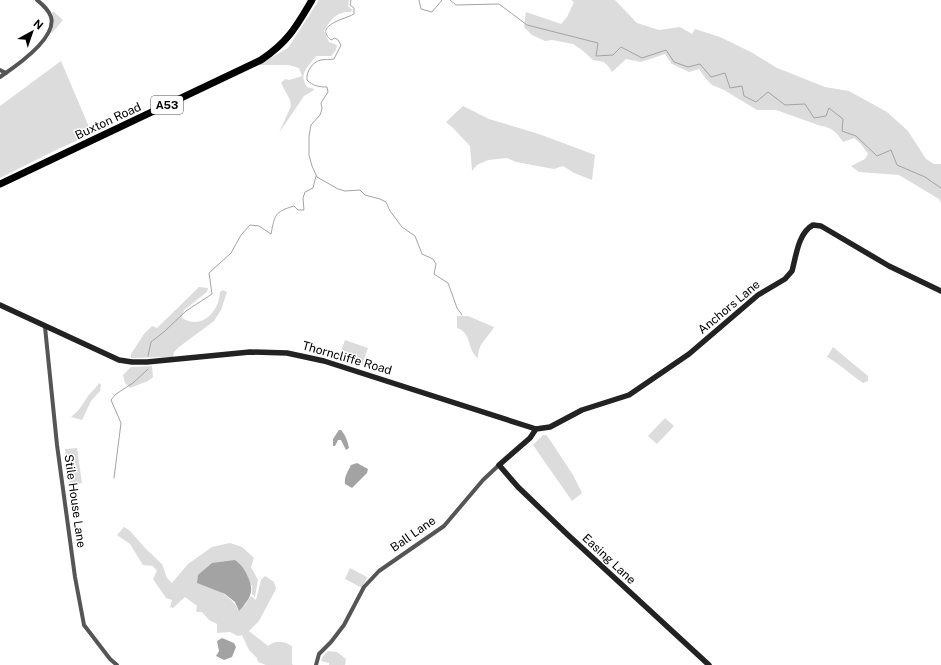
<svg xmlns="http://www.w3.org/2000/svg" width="941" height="665" viewBox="0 0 941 665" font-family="'Public Sans',sans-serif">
<rect width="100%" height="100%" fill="#fff"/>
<!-- green -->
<path fill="#dcdcdc" d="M319,0H349L348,6L352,10L351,12C337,11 331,19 324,31L329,42L337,45L336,50L331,56H316C308,67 298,74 307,87L314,89V90L304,96L279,133L291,106L290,100L281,83L285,79L289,80L302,76L299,68L288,65H258L288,48Z
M571,0H615L637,23L659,30L680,27L692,34L695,29L720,37L751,52L777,68L795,75L825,87L849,91L887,112L908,131L926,159L934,164H941V203L939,199L899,175L859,172L851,166L865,159L868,154L861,144L854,138L843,142C837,133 832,127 821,126L776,110H757L724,90L712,85L706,79L699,69L689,72L672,64L665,54L641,62L626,59L612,72L609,67L604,62L593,60L582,50L573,44L552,40L545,41L532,35L524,27L526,12L561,24L567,17L574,2Z
M53,11L63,20L52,33L50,32L51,15Z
M61,61L92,134L58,149L0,178V106Z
M463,106L489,119L539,134L595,155L592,180L574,173L563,166L554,169L516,162L507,158L488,160L477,165L472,171L470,146L453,128L446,122Z
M199,287L208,288L207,292L184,310L182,318C202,330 219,312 220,292L223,290L227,292L221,310L214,321L179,347L174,352L173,357L131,358V354L144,334L152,326L157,328Z
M457,316H468L494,327C486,341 479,341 478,358C467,351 472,332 457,328Z
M345,340L368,348L362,365L339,357Z
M833,347L868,376V381L863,383C851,375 840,364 827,357Z
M152,366L153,377L148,381L130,388L125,383L123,375L131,367Z
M99,383L101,385L100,391L91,401L82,420L71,417C80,410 82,405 88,396C92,391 96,388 99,383Z
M665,418L674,426L657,444L648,436Z
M543,435H546L550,440L573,475L582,493L572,501L533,445Z
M77,448L82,483L70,485L65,449Z
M124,527L130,531L146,549L162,564L167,578L172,583L188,564L212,547L230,543L242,547L254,558L251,567L258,580L255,597L252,594V585L197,583C213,589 231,593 238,610L245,605L251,596L256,600L261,580L265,576L274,582L276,589L259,621L249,631L268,646C276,640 283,641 292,646V664L293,665H266L258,662L257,658L249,650L242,635L238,636L230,632L217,633V624L209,620L202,612H197L196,610L197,606L185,597L173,608L170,607L172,600L166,598L153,579L157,571L153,566L143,565L130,544L117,535Z
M350,568L367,577L362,588L345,579Z
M328,651L337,652L346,659L345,665H329V663L321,661L323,656Z"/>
<!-- water -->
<path fill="#a3a3a3" d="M339,430H341C345,434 348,442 349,448L346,450L341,440H338L335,446H333V439Z
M357,463L368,469L367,473L352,488L345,484C344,477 348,471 351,465Z
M235,560C241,565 244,568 247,575C255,591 251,598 239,611L235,602L225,594L197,583L198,575L212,563Z
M222,638L234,643L236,647L232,657L224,660L216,656L219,651L217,641Z"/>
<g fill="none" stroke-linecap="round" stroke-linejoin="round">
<!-- stream -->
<path stroke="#a3a3a3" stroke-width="1" d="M351,0L350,5L354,8V14C346,19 313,25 331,40L335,38L338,40L341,45L334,59C330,60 325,59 321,60C312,62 306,72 307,80C313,86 319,87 327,87L328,92L321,103L322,109L320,115L311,125L309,136V155L312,166L317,177L338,189L345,191L360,190L365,195L380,199L386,202L390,211L402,227L415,236L422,254L433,259L436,264L434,274L448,283L457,308L462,315
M419,0L421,9L432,12L442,0
M450,0L456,5L499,4L527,25L598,43L596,56L613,55L621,47L642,58L666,50L674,62L688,67L700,64L711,77L725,73L730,88L742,86L744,96L756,102L768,92L785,105L805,104L814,118L826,116L829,108L843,119L842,131L856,136L877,156L891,150L897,165L925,177L941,188
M148,356L151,342L165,331L186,311L212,294L209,273L231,253L241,235L250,225L259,226L271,234C275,215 274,212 294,206L298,210H304L303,198L305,192L313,188L316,176
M114,478L121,423L111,400L116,394L133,383L148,369"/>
<!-- street -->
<path stroke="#555" stroke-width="4" d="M0,70L6,73
M0,77C15,67 57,38 51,17C49,10 43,5 37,0
M45,327L57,445L75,577L84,625L110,659L117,665
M316,665L319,654L331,642L344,625L364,587L379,571L444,526L483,480L499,465"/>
<!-- secondary -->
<path stroke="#222" stroke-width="5.5" d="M0,305L119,360L132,362H147L250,352L287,353L324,361L536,429L550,427L582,410L629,395L689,354L758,295L785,279L792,271C796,257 798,233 813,225L821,226L889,266L941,291
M536,429L530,438L499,465L518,487L568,535L709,665"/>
<!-- highway -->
<path stroke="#000" stroke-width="7" d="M0,184L261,60C288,42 296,27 312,0"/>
</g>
<g text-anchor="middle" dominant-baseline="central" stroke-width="3" stroke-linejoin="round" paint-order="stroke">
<!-- shield labels -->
<rect fill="#fff" stroke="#4c4c4c" stroke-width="1" x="151" y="96" width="32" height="18" rx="3"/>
<g font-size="11" font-weight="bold" fill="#000">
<text x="167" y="105">A53</text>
</g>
<!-- street labels -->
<g font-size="12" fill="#000" stroke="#fff">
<text transform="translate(108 121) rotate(-25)">Buxton Road</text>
<text transform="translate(729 307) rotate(-40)">Anchors Lane</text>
<text transform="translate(347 358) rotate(16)">Thorncliffe Road</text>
<text transform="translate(75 501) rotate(82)">Stile House Lane</text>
<text transform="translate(413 534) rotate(-35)">Ball Lane</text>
<text transform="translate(609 559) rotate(43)">Easing Lane</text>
</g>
</g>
<!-- north arrow -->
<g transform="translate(32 32) rotate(40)" stroke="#ffffff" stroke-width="3" paint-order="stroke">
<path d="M0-3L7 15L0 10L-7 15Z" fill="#000000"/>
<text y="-6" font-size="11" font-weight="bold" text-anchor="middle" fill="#000000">N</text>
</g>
</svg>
